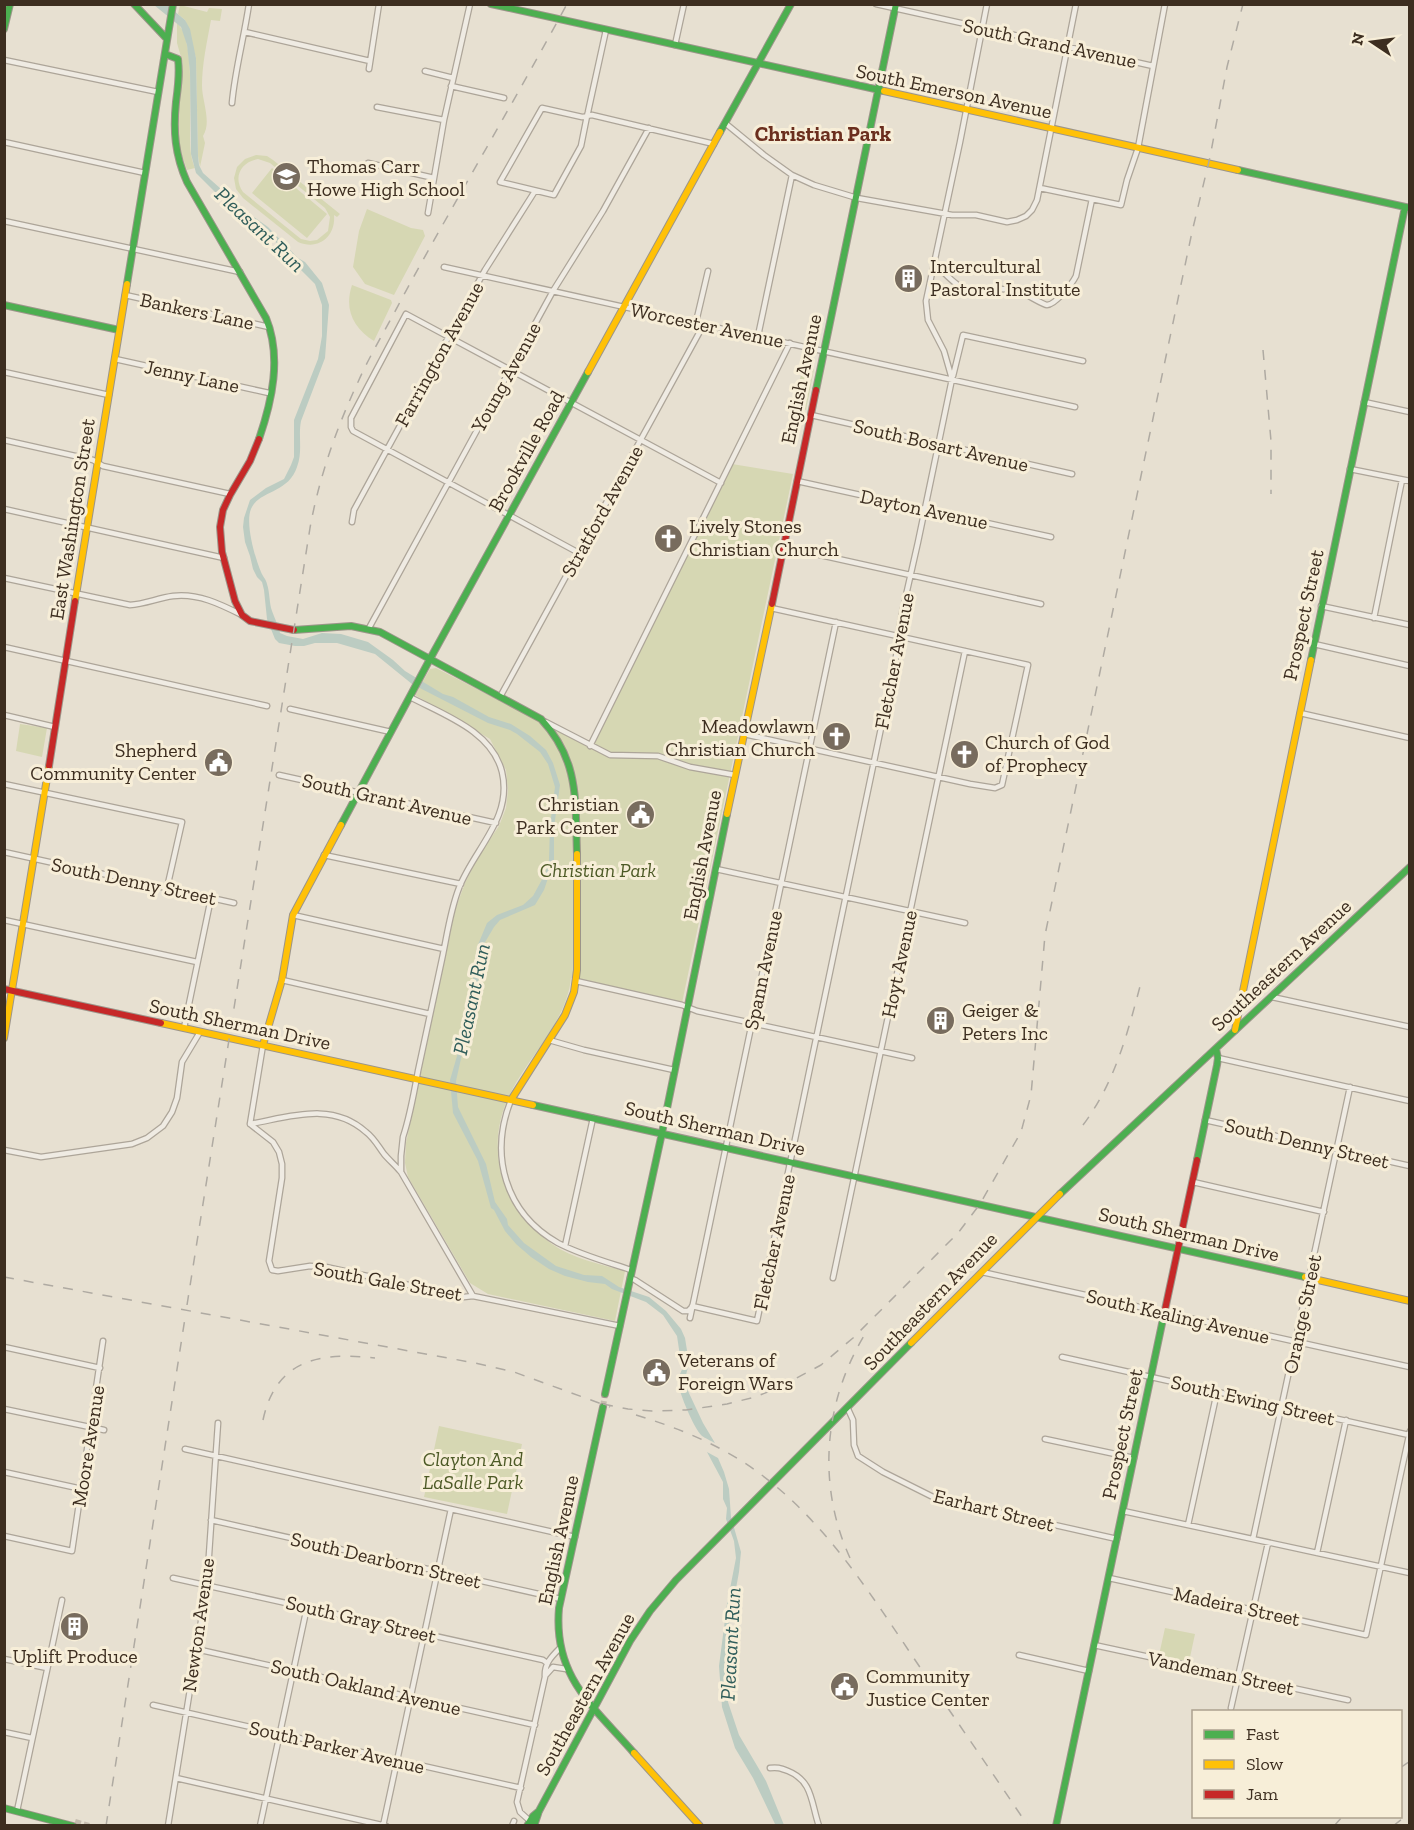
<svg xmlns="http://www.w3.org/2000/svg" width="1414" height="1830" viewBox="0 0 1414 1830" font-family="'Zilla Slab',serif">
<rect width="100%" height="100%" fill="#e7e0d1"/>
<!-- green -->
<path fill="#d6d7b3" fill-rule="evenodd" d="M180,5L207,12L209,8L222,9L220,21L211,20C207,42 202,64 202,86C202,101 212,122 203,136L205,143L200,167L198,156L196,58L185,20L178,14Z
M177,23C198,41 187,126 191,154C192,159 193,164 195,168L187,170L178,144L177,129L183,64L177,43Z
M256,155L267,156L273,160L340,214L337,217L334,215C336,236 319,251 298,242L243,198L236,189L234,178L237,167L245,159ZM258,159L270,163L325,208L330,217L328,231L317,240L310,241L301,239L243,192C233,178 240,162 258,159Z
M272,168L327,214L307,238L252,193Z
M367,209L411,228L423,230L425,236L394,295L365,284L353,267L359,231Z
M352,285L391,300L392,303L374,341C353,328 344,309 352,285Z
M803,366L814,369L806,410L798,408L799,403L796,396Z
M732,464L793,474L682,1003L571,978C567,1020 531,1054 512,1090C482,1146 501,1208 552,1244C573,1259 600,1264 625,1271L615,1321L488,1294L470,1283L408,1177L405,1163L406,1143L455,910L465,883L478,857L499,826L506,808L508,790L506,770L490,739L415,695L430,669L436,668L592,748Z
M20,724L47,728L42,757L16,751Z
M439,1426L522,1444L507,1514L424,1497Z
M1165,1628L1195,1634L1189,1662L1159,1655Z"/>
<!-- water -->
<path fill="#bcccc2" d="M154,5H167L185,20L190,29L196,58L198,156L199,165L203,173L247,212L268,227L298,258L305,262L322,283L329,305L325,358L301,421C298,436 303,451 297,467C288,494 259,490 251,509C245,523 255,558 261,572C263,577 266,579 267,584C270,593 269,603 272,611C275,619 278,625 280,633L287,636L303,639L322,633L341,634L368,642L393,660L405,671L443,694L453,697L489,717L511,724L530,736L546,750L553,763L560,785L554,827V860L544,890L535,905L500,920L494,927L484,944L481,969L456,1081L458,1107L486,1164L495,1202L507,1219L508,1225L524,1243L556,1266L584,1275L602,1276L619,1287L649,1297L666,1311L681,1329L685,1338L689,1363L685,1379L688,1391L703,1423L715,1443C711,1441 705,1438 702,1436C694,1429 679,1392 678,1383C678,1376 682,1370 685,1364L680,1356L677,1336L663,1315L646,1302L612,1289L605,1284L588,1282L565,1276L549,1269L531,1257L516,1244L505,1231L494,1210L491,1208L478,1161L453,1113L450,1080L457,1056L476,964L475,960L477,947L487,923L497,915L523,905L533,896L545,874L549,860L550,826L555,787L548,764L540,752L517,734L510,730L488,723L412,684L375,654L337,643H315L304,646H295L279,643L275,639L267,619L264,590L262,582L257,577L253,569L250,556L245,542L243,527L244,518L250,500L266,488L284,479L291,465L294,457V420L318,359L322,336V305L315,284L295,264L291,256L267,234L246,224L236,217L221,198L196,173L191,154L190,72L187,45L181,27Z
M707,1452L718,1458L724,1472L729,1489L731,1517L741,1552L739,1572L735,1594L731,1599L730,1611L726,1670L728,1702L739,1735L766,1781L784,1825H776L775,1824L753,1778L735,1748L722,1707L719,1666L727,1604L736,1558L734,1541L726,1519L727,1508L723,1499V1482Z"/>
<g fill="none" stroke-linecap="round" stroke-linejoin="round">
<!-- secondary-tunnel -->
<path stroke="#c5bcae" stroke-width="6" stroke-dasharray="6 3" stroke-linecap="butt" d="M603,1407L605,1394
M75,1822L89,1826"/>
<defs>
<path id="street" d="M876,4L1153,66
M606,30L588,112L587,116L581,146L554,195L500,182L542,108L582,117C586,117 589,115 592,115L714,144
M245,32L370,61
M675,45L684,4
M4,60L158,92
M369,69L379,4
M425,71L453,78
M451,86L504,98
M232,103C235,70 244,38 249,4
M377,107L444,120
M725,123L764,155L792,175L814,185L857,198L952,215H976L1007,222L1017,220L1026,216L1032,210L1037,200L1076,4
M4,142L145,173
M368,163L434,178
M1040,188L1121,205L1127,180L1138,148L1165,4
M428,213L444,120L470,4
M4,221L240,272
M934,263C942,270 949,279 958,285C975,295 999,285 1018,291C1025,293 1043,305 1047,305C1055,305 1072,284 1076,276L1092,199
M444,267L1075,407
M125,295L269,327
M696,322L708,271
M758,336L792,175
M115,359L269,393
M4,372L109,395
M953,376L963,335L1083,361
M1364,402L1410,412
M811,415L1072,474
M4,440L93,460L103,466L230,494
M1350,469L1410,481
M797,481L1051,537
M4,509L224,558
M352,522L354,510L485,270L535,191
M784,547L1041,604
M579,553L353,431L351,427V418L406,314L721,483
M4,578L130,605C145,604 158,598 173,596C198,593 220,604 242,615
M1321,606L1410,625
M1374,618L1402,480
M369,628L553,291L603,211L649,128
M1314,644L1410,666
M4,647L267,706
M410,697C444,715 492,731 502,772C513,818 474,849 459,888C450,911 447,936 442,959C434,996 426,1034 418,1071C414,1093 410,1116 403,1137L401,1156V1172L473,1296L620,1326
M500,697L704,324
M290,709L391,732
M1300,713L1410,738
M4,715L55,727
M546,722L610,755L658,756L690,767L735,775
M744,734L970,784L995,788L1002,785L1028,665L771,608
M590,746L790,343
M279,775L496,823
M4,784L182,822L167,888
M4,852L234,903
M324,855L461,884
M716,869L965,923
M293,915L444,949
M4,920L197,962
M282,980L430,1014
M576,981L682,1005L697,1011L912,1058
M1272,997L1410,1027
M184,1028L211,898
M549,1040L584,1050L674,1070
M263,1045L250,1124L273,1142L279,1152L282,1164V1178L269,1261L272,1270L278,1271L310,1266L326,1267L464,1297L473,1296
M1218,1058L1410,1101
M511,1100C489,1155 505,1213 558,1243C581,1255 607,1262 631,1270
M1205,1120L1410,1166
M250,1124C290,1117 332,1101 366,1132C374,1138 378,1146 384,1154C389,1160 395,1165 400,1171
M4,1150L41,1157L132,1144L147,1138L163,1126L172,1112L177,1098L182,1062L200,1032
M1193,1182L1324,1212
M565,1246L593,1118
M982,1272L1410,1367
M630,1278L635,1280L683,1311H688L691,1308
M833,1278L965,651
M692,1306L757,1321L899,642V629L902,613L918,542L952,379L944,351L928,320L926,301L960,142L987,4
M690,1318L836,622
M4,1347L100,1368
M1062,1357L1409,1435
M4,1409L104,1430
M848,1409L853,1420L854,1445L858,1456L883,1472L935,1498L1117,1539
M1045,1439L1134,1458
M185,1449L575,1537
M4,1472L82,1489
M1123,1511L1410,1573
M211,1520L561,1599
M1188,1525L1217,1392
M4,1536L72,1551L103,1341
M1253,1539L1350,1087
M1317,1553L1346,1420
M173,1578L543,1660L547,1663
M1109,1578L1366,1635L1410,1431
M1094,1645L1348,1700
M196,1649L535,1725
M1019,1655L1089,1671
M4,1659L47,1668
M545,1676L553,1667L566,1669
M153,1705L521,1788
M1231,1708L1268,1543
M4,1732L32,1738
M770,1768C777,1767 780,1768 788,1771C813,1781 811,1803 819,1826
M176,1778L386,1826
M17,1811L62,1600
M530,1821L520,1812L517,1802L545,1677C544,1664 551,1657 560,1648
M168,1826L207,1584L218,1423
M260,1826L307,1607
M383,1826L451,1509
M512,1826L514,1821"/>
<path id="fast" d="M134,4L167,39
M491,4L884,91
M4,29L10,4
M165,54L178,59C180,74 178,87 176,102C173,131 175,155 187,182L266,318C282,357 272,401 259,439
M720,132L791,4
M1238,170L1410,208
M127,284L173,4
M4,305L119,330
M816,390L896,4
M294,630L351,626L380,632L541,719C580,761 575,801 577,854
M1311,660L1405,207
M341,825L430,659L588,372
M533,1105L1305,1277
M1197,1160L1217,1065L1218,1058L1216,1049
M1060,1194L1410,867
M605,1394L662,1133L727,814
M603,1407L559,1608C553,1677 593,1706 634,1753
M4,1808L73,1826
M527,1826L533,1816L539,1811
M534,1826L539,1811L630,1641L650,1611L676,1580L911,1343
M1056,1826L1163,1319"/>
<path id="slow" d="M884,91L1238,170
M588,372L720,132
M75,601L127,284
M727,814L772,604
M161,1023L533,1105
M1235,1030L1311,660
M4,1038L49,766
M263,1045L282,980L293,915L341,825
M511,1100L565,1015L574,992L577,970V854
M1305,1277L1410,1301
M911,1343L1060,1194
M634,1753L700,1826"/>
<path id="jam" d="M259,439L250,461L230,495L223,510L220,527L222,552L235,601L242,615L250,621L294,630
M772,604L816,390
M49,766L75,601
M4,989L161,1023
M1163,1319L1197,1160"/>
</defs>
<!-- street casing -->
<use href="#street" stroke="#ada599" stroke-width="7"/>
<!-- fast casing -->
<use href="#fast" stroke="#9c958a" stroke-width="8"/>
<!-- slow casing -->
<use href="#slow" stroke="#9c958a" stroke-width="8"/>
<!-- jam casing -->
<use href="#jam" stroke="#9c958a" stroke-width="8"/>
<!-- street -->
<use href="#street" stroke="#efebe3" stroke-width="4.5"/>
<!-- fast -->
<use href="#fast" stroke="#4caf50" stroke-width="6"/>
<!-- slow -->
<use href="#slow" stroke="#ffc107" stroke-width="6"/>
<!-- jam -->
<use href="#jam" stroke="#c62828" stroke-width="6"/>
<!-- rail -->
<path stroke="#afaaa2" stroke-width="1.5" stroke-dasharray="10 10" stroke-linecap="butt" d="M1263,350L1271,441V494
M1083,1125C1116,1081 1128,1031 1142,979
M4,1277L475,1363L514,1372L610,1407
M187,1305L310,528C319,478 336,429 358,382C370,355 386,329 400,302C454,202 513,104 567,4
M603,1404L628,1409L652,1411L686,1410L727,1404L755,1397L778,1388L821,1365L853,1338L958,1233L980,1204L1021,1132L1031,1095L1045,935L1192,232L1210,157L1227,67L1243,4
M636,1415C672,1426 708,1440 740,1460C816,1508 864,1584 913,1657C951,1713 990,1769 1028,1826
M263,1420C276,1359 320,1352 375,1358
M850,1558C816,1484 824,1399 867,1331
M1400,1768L1410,1761
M106,1826L185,1318
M1334,1826L1343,1816
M1393,1826L1410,1813"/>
</g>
<!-- icons -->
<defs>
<symbol id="school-disc" viewBox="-11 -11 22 22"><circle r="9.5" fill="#786c5e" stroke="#f7eed8"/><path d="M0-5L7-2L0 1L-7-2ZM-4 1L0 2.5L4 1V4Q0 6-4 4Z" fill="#fff"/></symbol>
<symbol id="building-disc" viewBox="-11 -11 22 22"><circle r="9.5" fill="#786c5e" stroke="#f7eed8"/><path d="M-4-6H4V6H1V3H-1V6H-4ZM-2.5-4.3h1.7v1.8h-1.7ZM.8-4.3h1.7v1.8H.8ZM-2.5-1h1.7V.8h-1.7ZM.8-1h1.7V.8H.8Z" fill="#fff"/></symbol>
<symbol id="church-disc" viewBox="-11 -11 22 22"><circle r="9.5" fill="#786c5e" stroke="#f7eed8"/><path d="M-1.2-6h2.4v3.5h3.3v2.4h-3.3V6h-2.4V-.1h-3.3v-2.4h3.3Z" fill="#fff"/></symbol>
<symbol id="civic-disc" viewBox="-11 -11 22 22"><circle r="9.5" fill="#786c5e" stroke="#f7eed8"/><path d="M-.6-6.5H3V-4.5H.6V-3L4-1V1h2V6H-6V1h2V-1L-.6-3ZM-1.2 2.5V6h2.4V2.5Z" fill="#fff"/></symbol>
</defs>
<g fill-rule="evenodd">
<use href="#school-disc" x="270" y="160" width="33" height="33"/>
<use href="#building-disc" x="892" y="262" width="33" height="33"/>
<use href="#church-disc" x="652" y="522" width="33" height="33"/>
<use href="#church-disc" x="820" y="720" width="33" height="33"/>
<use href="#church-disc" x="948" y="738" width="33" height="33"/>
<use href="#civic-disc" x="202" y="746" width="33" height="33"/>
<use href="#civic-disc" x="624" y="798" width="33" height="33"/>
<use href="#building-disc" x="924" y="1004" width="33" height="33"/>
<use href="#civic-disc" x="640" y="1356" width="33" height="33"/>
<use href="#building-disc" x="58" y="1610" width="33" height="33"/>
<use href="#civic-disc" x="828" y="1670" width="33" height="33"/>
</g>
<g text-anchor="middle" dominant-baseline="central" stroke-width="6" stroke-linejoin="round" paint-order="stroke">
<!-- street labels -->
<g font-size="20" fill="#3d2e20" stroke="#f7eed8">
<text transform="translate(1050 43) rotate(12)">South Grand Avenue</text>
<text transform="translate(954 91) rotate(12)">South Emerson Avenue</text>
<text transform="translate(197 311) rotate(12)">Bankers Lane</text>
<text transform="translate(707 325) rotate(12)">Worcester Avenue</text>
<text transform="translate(439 354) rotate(-61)">Farrington Avenue</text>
<text transform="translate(192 376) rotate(12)">Jenny Lane</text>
<text transform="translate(506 377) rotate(-61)">Young Avenue</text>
<text transform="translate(801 379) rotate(-78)">English Avenue</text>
<text transform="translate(941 445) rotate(13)">South Bosart Avenue</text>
<text transform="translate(526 451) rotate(-61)">Brookville Road</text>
<text transform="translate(924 509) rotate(12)">Dayton Avenue</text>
<text transform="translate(602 511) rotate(-61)">Stratford Avenue</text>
<text transform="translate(72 519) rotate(-81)">East Washington Street</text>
<text transform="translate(1303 615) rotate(-78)">Prospect Street</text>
<text transform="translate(894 661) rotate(-79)">Fletcher Avenue</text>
<text transform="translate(387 799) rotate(13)">South Grant Avenue</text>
<text transform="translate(702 855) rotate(-79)">English Avenue</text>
<text transform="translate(134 881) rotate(12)">South Denny Street</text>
<text transform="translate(899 964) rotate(-78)">Hoyt Avenue</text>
<text transform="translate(1281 965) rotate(-43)">Southeastern Avenue</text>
<text transform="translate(763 970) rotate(-78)">Spann Avenue</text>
<text transform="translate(240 1024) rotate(12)">South Sherman Drive</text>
<text transform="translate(715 1128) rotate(13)">South Sherman Drive</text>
<text transform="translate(1307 1143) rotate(13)">South Denny Street</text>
<text transform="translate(1189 1234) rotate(13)">South Sherman Drive</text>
<text transform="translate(774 1242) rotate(-78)">Fletcher Avenue</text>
<text transform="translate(388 1281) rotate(10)">South Gale Street</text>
<text transform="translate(930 1301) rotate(-46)">Southeastern Avenue</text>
<text transform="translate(1302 1314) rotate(-78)">Orange Street</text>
<text transform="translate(1178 1316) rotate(13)">South Kealing Avenue</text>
<text transform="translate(1253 1400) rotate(13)">South Ewing Street</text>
<text transform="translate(1122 1434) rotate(-78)">Prospect Street</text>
<text transform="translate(88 1446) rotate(-81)">Moore Avenue</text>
<text transform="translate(994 1510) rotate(14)">Earhart Street</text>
<text transform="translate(558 1540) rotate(-78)">English Avenue</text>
<text transform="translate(386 1560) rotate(13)">South Dearborn Street</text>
<text transform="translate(1237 1606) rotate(12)">Madeira Street</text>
<text transform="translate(361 1619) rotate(13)">South Gray Street</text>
<text transform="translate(198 1625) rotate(-82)">Newton Avenue</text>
<text transform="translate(1221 1673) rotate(12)">Vandeman Street</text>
<text transform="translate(366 1687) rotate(13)">South Oakland Avenue</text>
<text transform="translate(585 1694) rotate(-61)">Southeastern Avenue</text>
<text transform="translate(337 1747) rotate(13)">South Parker Avenue</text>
</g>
<!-- poi labels -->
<g font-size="20" fill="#3d2e20" stroke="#f7eed8" text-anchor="start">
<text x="307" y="166">Thomas Carr<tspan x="307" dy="23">Howe High School</tspan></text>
<text x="930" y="266">Intercultural<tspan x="930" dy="23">Pastoral Institute</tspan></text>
<text x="689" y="526">Lively Stones<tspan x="689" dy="23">Christian Church</tspan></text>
<text x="815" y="726" text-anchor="end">Meadowlawn<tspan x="815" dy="23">Christian Church</tspan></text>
<text x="985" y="742">Church of God<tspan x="985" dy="23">of Prophecy</tspan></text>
<text x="197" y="750" text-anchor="end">Shepherd<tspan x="197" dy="23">Community Center</tspan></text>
<text x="619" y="804" text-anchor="end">Christian<tspan x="619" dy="23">Park Center</tspan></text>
<text x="962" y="1010">Geiger &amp;<tspan x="962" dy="23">Peters Inc</tspan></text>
<text x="678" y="1360">Veterans of<tspan x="678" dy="23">Foreign Wars</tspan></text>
<text x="75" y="1656" text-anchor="middle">Uplift Produce</text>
<text x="866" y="1676">Community<tspan x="866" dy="23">Justice Center</tspan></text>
</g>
<!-- park labels -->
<g font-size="20" font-style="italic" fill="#4d5a26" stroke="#f7eed8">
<text x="598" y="870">Christian Park</text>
<text x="473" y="1459">Clayton And<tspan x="473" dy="23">LaSalle Park</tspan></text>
</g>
<!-- neighbourhood labels -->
<g font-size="21" font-weight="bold" fill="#6b2e1e" stroke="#f7eed8">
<text x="823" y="133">Christian Park</text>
</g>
<!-- water labels -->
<g font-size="21" font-style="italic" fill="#2f5d5a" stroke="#f7eed8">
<text transform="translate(260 229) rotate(43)">Pleasant Run</text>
<text transform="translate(471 999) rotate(-78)">Pleasant Run</text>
<text transform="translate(730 1644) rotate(-87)">Pleasant Run</text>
</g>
</g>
<!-- border -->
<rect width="1414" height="1830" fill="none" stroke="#3d2e20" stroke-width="12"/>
<!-- legend -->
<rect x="1192" y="1710" width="210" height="108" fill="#f7eed8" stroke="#ada18e" stroke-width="1.5"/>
<rect x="1204" y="1730" width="30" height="9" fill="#4caf50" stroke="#ada18e" stroke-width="1.5"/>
<text x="1246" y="1740" font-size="18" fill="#3d2e20">Fast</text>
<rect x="1204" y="1760" width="30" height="9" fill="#ffc107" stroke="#ada18e" stroke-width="1.5"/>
<text x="1246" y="1770" font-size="18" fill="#3d2e20">Slow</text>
<rect x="1204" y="1790" width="30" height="9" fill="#c62828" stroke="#ada18e" stroke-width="1.5"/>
<text x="1246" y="1800" font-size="18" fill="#3d2e20">Jam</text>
<!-- north arrow -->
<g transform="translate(1372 42) rotate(283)" stroke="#f7eed8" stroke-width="4.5" paint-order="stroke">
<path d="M0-4.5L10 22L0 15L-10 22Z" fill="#3d2e20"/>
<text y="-9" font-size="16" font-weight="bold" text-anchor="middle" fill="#3d2e20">N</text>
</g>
</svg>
